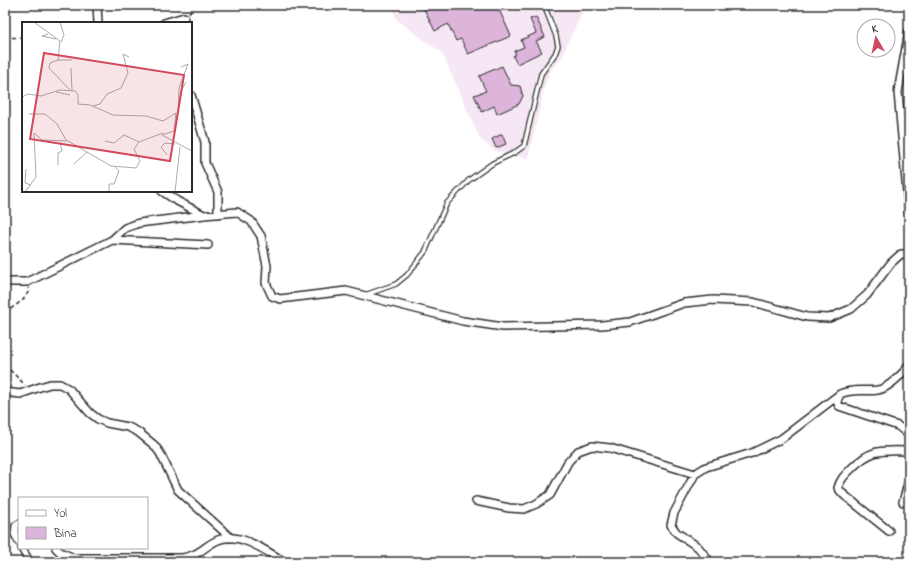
<svg xmlns="http://www.w3.org/2000/svg" width="914" height="567" viewBox="0 0 914 567" font-family="'Indie Flower',sans-serif">
<rect width="100%" height="100%" fill="#fff"/>
<filter id="ink" filterUnits="userSpaceOnUse"><feTurbulence type="fractalNoise" baseFrequency=".025" numOctaves="2"/><feDisplacementMap in="SourceGraphic" scale="8" xChannelSelector="R" yChannelSelector="G"/><feConvolveMatrix kernelMatrix="1 2 1 2 8 2 1 2 1" color-interpolation-filters="sRGB"/></filter>
<g filter="url(#ink)">
<!-- built -->
<path fill="#f5e8f4" d="M391,5H586L567,44L563,56L550,71L545,85L528,159L495,151L480,139L442,53L397,20Z"/>
<!-- building -->
<path fill="#ddb4da" stroke="#2b2b2b" d="M422,5H497L511,36L468,54L461,39L456,41L448,24L435,31Z
M536,17L545,37L536,41L542,52L517,64L513,56L516,54L514,51L524,47L521,40L536,33L530,19Z
M502,66L511,85L520,86L523,96L519,104L497,114L494,106L482,112L474,95L486,91L479,76Z
M502,134L506,144L496,148L492,139Z"/>
<g fill="none" stroke-linecap="round" stroke-linejoin="round">
<defs>
<path id="lane" d="M365,295L396,284L407,275L425,252L447,203L469,180L493,163L514,153L524,146L541,74L555,54L558,46L556,36L544,5"/>
<path id="street" d="M97,5L98,23
M164,23L184,17
M909,31L898,92L909,215
M191,95L205,142V163L218,192V214
M907,162L908,146L909,108
M162,191L177,201L204,215
M112,240L208,245
M5,282H27L112,240L125,228L139,223L204,215L237,212L251,221L261,236L267,266L266,283L272,296L280,299L346,291L463,321L503,327L602,325L630,322L684,303L713,300L753,302L807,317L829,318L851,309L867,295L891,263L901,254H909
M909,365C904,373 887,389 878,390C865,392 853,388 840,394L837,401L839,406L898,426L909,435
M5,392L20,394L40,387L50,384H60L69,389L90,413L98,419L107,423L128,427L138,432L154,445L160,453L178,490L231,538
M476,501L509,508L524,509L536,504L550,495L568,462L578,451L592,446L610,448L695,474
M903,502L909,480
M19,524L16,526L15,534L19,542
M889,531L843,494L838,488C840,480 844,476 850,470C870,449 881,450 909,451
M22,548L29,562
M56,548L60,552L74,558H182C199,556 204,546 218,540C240,531 267,552 285,562
M710,562L698,547L677,533L671,525L674,513L695,474L706,467L752,453L781,439L840,394"/>
</defs>
<!-- lane casing -->
<use href="#lane" stroke="#2b2b2b" stroke-width="6"/>
<!-- street casing -->
<use href="#street" stroke="#2b2b2b" stroke-width="10"/>
<!-- path -->
<path stroke="#2b2b2b" stroke-width="1.5" stroke-dasharray="4 3" stroke-linecap="butt" d="M189,13L194,5
M5,38L23,37
M5,313L23,300L29,291L28,288
M5,365L25,385
M5,517L11,522"/>
<!-- lane -->
<use href="#lane" stroke="#fff" stroke-width="3.5"/>
<!-- street -->
<use href="#street" stroke="#fff" stroke-width="7"/>
</g>
</g>
<!-- overview -->
<g transform="translate(22 22)">
<rect width="170" height="170" fill="#fff"/>
<path fill="none" stroke="#aaa" stroke-width="1" d="M12,0L38,19L36,38L28,41L27,46L48,68M38,0L42,13L39,20M26,12L20,14L34,17M36,38H50M49,46L50,69M34,70L48,73M158,71L164,60M0,75L6,72L19,74L38,68L53,69L56,73V82L68,83L91,93L124,94L141,99L154,91L152,109L140,113L170,129M71,84L78,82L85,72L99,66L106,51L101,32L107,35M7,92H23L35,102L44,118M156,92L157,66L166,42L159,45M83,119L92,121L102,113L117,120M145,133L139,125L143,121L153,122M52,142L65,130M36,143V131L40,129L38,120M4,147L3,161L9,163M3,170L14,155L12,111L20,118L46,119L89,144L114,146L118,139L112,127L117,120L141,111M87,170V162H92L97,149L93,145M153,170L158,125"/>
<path fill="#d1495b" fill-opacity="0.15" stroke="#d1495b" stroke-width="2" d="M22,31L162,53L148,139L8,117Z"/>
<rect width="170" height="170" fill="none" stroke="#2b2b2b" stroke-width="2"/>
</g>
<!-- margin -->
<rect width="914" height="567" fill="none" stroke="#fff" stroke-width="20"/>
<rect x="10" y="10" width="894" height="547" fill="none" stroke="#2b2b2b" stroke-width="1.5" filter="url(#ink)"/>
<!-- legend -->
<rect x="18" y="497" width="130" height="52" fill="#ffffff" stroke="#aaaaaa"/>
<rect x="26" y="510" width="20" height="6" fill="#ffffff" stroke="#aaaaaa"/>
<text x="54" y="517" font-size="12" fill="#2b2b2b">Yol</text>
<rect x="26" y="527" width="20" height="12" fill="#ddb4da" stroke="#aaaaaa"/>
<text x="54" y="537" font-size="12" fill="#2b2b2b">Bina</text>
<!-- north arrow -->
<g transform="translate(876 38) rotate(351)"><circle r="19" fill="#ffffff" stroke="#aaaaaa"/>
<path d="M0-3L7 15L0 10L-7 15Z" fill="#d1495b"/>
<text y="-6" font-size="11" font-weight="bold" text-anchor="middle" fill="#2b2b2b">K</text>
</g>
</svg>
